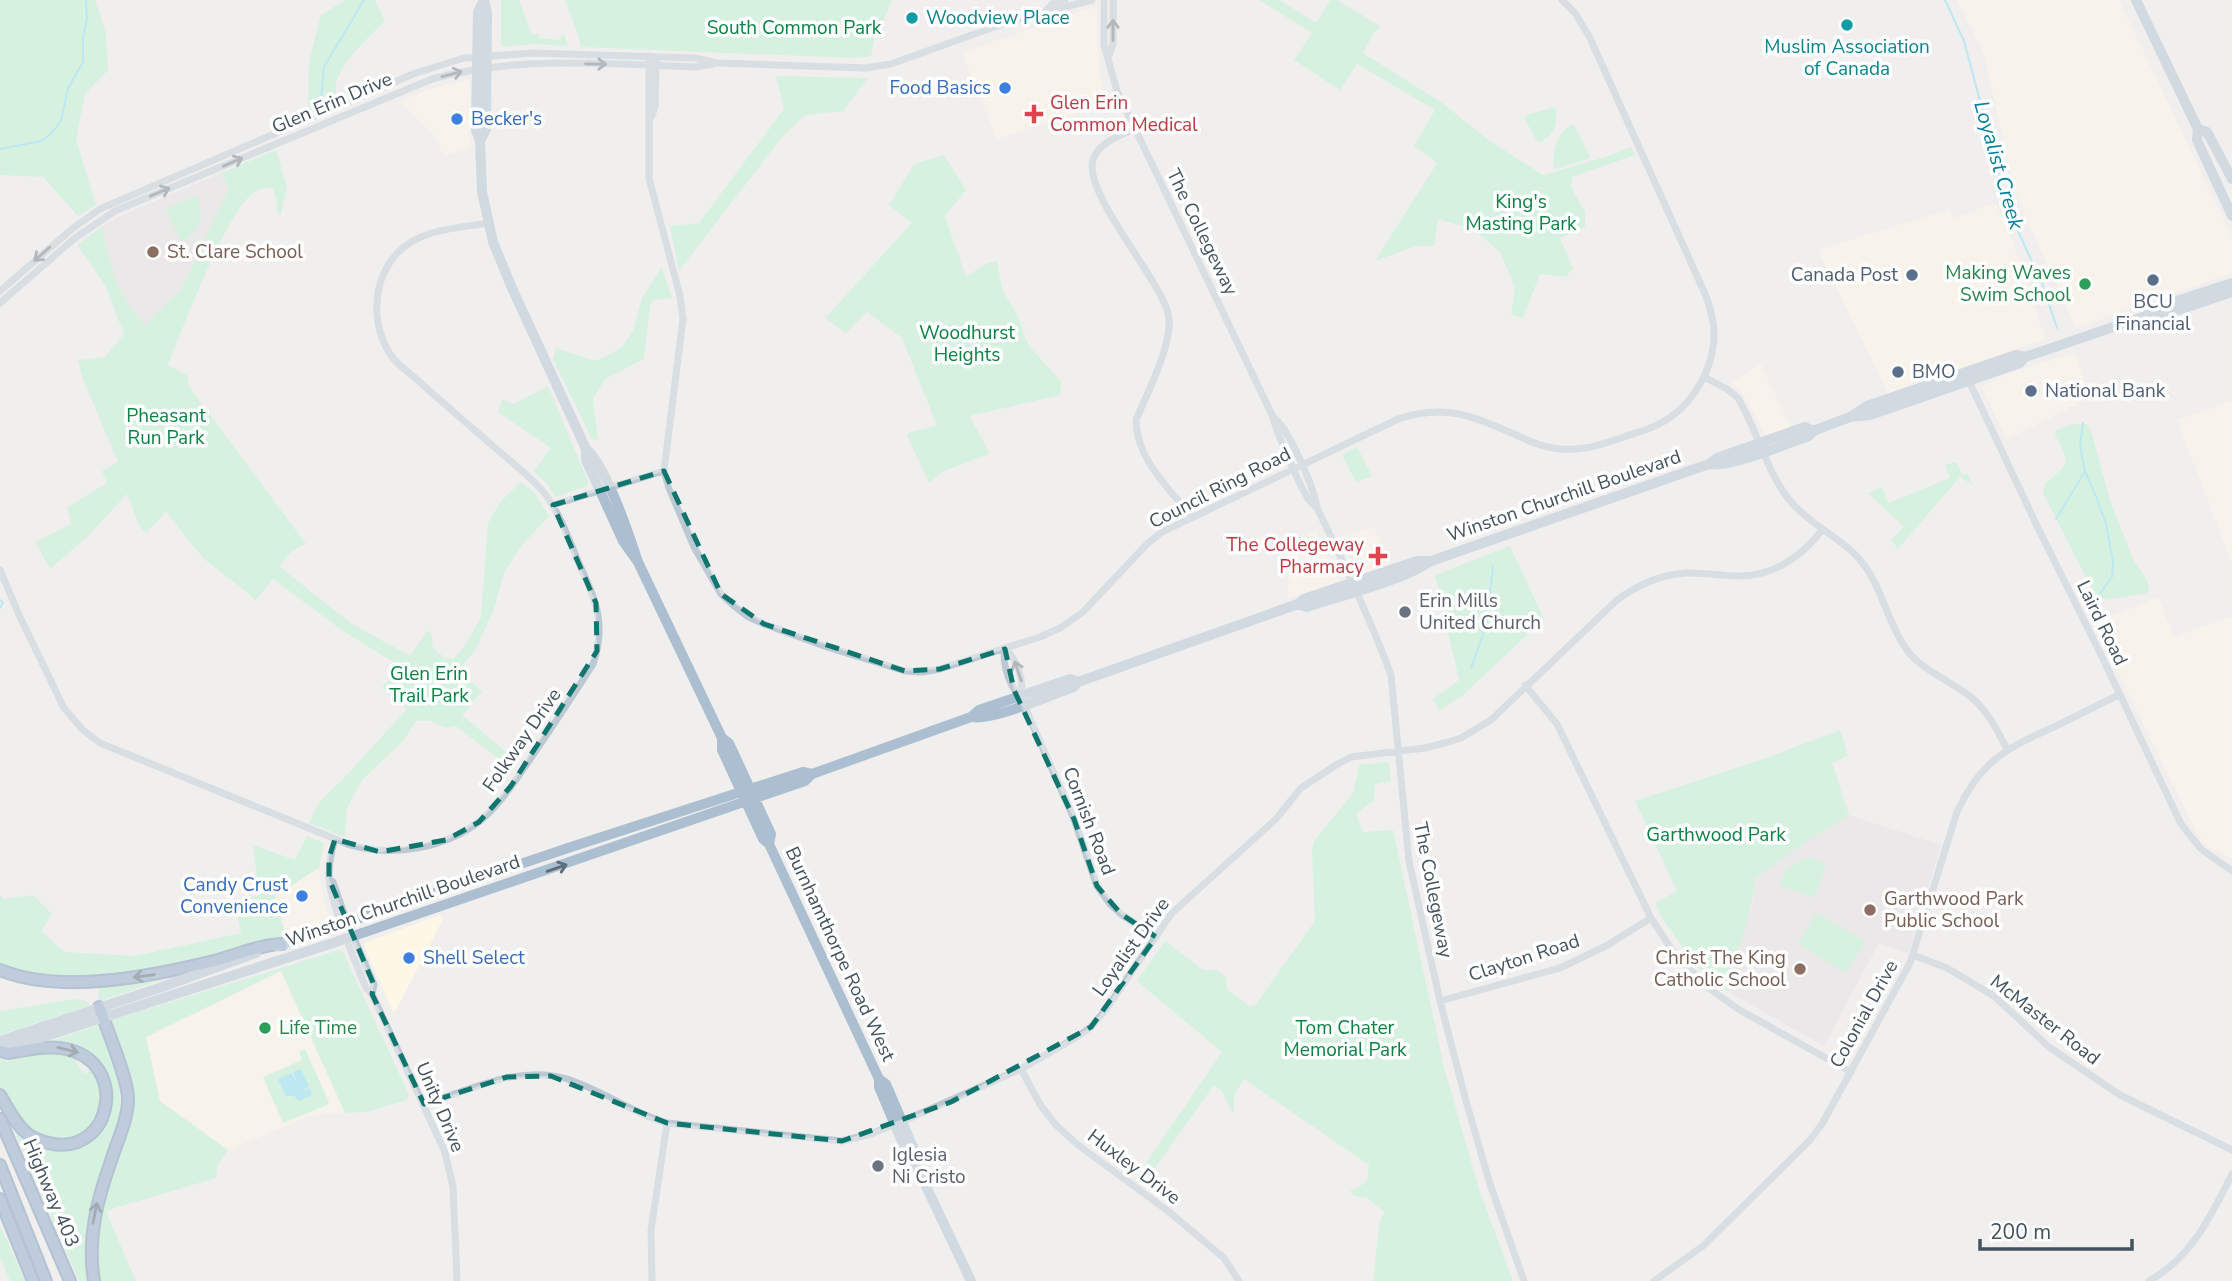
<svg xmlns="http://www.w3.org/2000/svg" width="2232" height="1281" viewBox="0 0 2232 1281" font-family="'Nunito Sans',sans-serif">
<rect width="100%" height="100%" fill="#f1eeee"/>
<!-- commercial -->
<path fill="#fef7e5" d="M1957,0H2119L2232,237V273L2076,328L2015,193L1984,54Z
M1097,6L1099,69L1102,84L1110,102L997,139L962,52Z
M466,80L469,82L470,89V148L444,156L434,135L399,101L427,90Z
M1995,203L2004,220L2031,290L2028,292L2046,339L1888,393L1818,250L1949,209L1954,218Z
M2074,353L2076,354L2090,398L2007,439L1983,389V386L2009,373Z
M1760,363L1791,427L1766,436L1746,399L1739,389L1731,384Z
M2232,401V564L2177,420Z
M1374,527L1391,564L1362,574L1342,537Z
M1316,531L1339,581L1287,599L1291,542Z
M2158,597L2174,637L2232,616V859L2208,847L2197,833L2113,663L2096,622Z
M319,868L320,883L330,919L327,923L286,937L275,896Z
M440,915L442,921L396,1010L393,1012L364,946V943Z
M281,970L345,1113H325L307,1117L228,1150L159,1101L145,1038Z"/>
<!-- education -->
<path fill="#e3dfe0" d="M221,173L229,187L182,288L145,324L130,307L114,278L102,226L120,216Z
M1849,815L1941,845L1908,954L1879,943L1824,1046L1727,991L1732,981L1736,956L1752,906L1756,877L1798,847Z"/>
<!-- green -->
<path fill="#b7f4ce" d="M0,0H95L106,33L108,70L85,94L76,139L96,205L78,216L43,177L0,175Z
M346,0H375L385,21C370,36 341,62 336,84C335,89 337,96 338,101L308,113L309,61L321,15Z
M501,0H519L532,35L539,34V38L560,40L561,36L564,34L568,46L534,44L501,47Z
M565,0H892L878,34L875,36L871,56L853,58L580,47L579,37Z
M1259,0H1280L1316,23L1330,0H1337L1380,26L1379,30L1374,32L1363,53L1441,102L1490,141L1543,175L1605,157L1631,147L1635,155L1572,177L1571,187L1585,212V227L1560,238L1573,268L1566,277L1540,274L1523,318L1511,315L1515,287L1500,252L1473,229L1438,219L1434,246H1416L1375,261L1437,163L1414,146L1435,110L1357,64L1340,90L1294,60L1312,33Z
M776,76L868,78L843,111L805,115L782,137L679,271L670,226L699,223L784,109Z
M1555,107C1559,124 1554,136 1538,143L1524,118L1526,115Z
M1573,123L1590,156L1588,159L1554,169C1552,150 1556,134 1573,123Z
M276,150L287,187L281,215H277V201L272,187C268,188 260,188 256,191C229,205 181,332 168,365L188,376V385L306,544C295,548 284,557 280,567L352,624L410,656L426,632L431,631L433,648L445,658L453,659L464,647L481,617L488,523L501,501L521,482L534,492L549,516L523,544L504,572L494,609L476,649L458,671L482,691L462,715L518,762L513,770L456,726L445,728L431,721H416L403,741L362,780L347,808L345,837L309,823L319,802L344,778L407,709L382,688L400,666L343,631L273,579L255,601L249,594L203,558L166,512L146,533L140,527L127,494L87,537L50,569L35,542L71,524L67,507L107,483L102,471L118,462L82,377L78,360L105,357L124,334L105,285L77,245L102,226C111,267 115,292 145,324L182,288L229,187L221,173Z
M944,155L966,190L945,216L966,277L985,264L997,261L1002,289L1018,317L1029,346L1061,381L1060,395L970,416C975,429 985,440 989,454L942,472L929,483L907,436L910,432L937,426L902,338L867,312L846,333L825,318L912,223L889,205L914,164Z
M197,196C206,216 200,232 181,242L166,211L167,208Z
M662,267L672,298L654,300L650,306L644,359L605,379L593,399L598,440L592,439L553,359L556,348L596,361L621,348L633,331L642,298Z
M548,386L588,481L587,486L555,497L547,484L534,471L551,448L498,412L502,400L514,404Z
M2074,424H2085L2090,427L2110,500L2133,559L2148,582L2149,589L2147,593L2105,600L2094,593L2043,493L2045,483C2070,464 2071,464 2055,435L2056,430Z
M1357,447L1372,476L1356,482L1342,455Z
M1956,462L1963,475L1967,473L1973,485L1960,477L1898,549L1891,540L1904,527L1868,493L1882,487L1888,503L1950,478L1945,465Z
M1510,546L1544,619L1462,696L1439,711L1433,699L1459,680L1435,575Z
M1840,730L1848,756L1832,763L1849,815L1799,847L1756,877C1752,904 1746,928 1737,953C1733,966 1733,979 1727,991L1693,963L1660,915L1655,903L1677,891L1635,801L1769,757Z
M1386,762L1389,763L1391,781L1375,784L1374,800L1356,814L1363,832L1393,830L1445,1071L1480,1192L1513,1281H1373L1379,1225L1384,1212L1367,1198L1353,1196L1350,1191L1359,1187L1367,1180L1369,1165L1244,1079L1234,1096V1111H1231L1222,1091L1214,1085L1143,1185L1135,1179L1222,1052L1137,981L1165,941L1203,970H1217L1227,978V989L1249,1006L1256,1004L1315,921L1312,850L1314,841L1353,793L1359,765Z
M307,836L324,843L319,868L275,896L286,937C208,961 124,984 42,976C28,975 14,969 0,966V895L3,899L33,895L52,914L41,931L65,952L135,956L241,933L235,901L259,895L253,845L295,860Z
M1810,858L1826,864L1816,895L1812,897L1780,885C1784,869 1793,861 1810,858Z
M1816,913L1865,941L1846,973L1798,944Z
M339,950L343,952L409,1095L407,1100L366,1112L345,1113L281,971L146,1037L160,1101L228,1150L218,1164L216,1178L108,1210L107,1214L136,1281H98L96,1262L99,1213L130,1117L110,1023L112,1020Z
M184,972L98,1002L99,984Z
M74,999L86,1001L90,1005L0,1035V1011Z
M99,1025C107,1049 121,1076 120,1102C120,1136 102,1169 93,1201C85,1228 84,1253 87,1281H79L5,1110L52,1148L100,1127L102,1070L44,1043Z
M305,1049L329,1102L327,1105L283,1123L263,1077L302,1060L299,1052Z
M37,1053C50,1053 68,1049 76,1061C80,1067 80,1071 86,1074L89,1070C132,1109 60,1178 17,1115C11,1107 2,1096 0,1087C0,1079 0,1068 0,1060L4,1059L6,1062Z
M0,1225L25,1281H10L0,1257Z"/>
<!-- water -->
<path fill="#7fe0f7" d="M301,1069L309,1086L301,1091L310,1088L312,1095L299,1101L294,1096H286L278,1079L291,1073L297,1082L293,1072Z"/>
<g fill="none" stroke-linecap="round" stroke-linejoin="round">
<!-- stream -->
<path stroke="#7fe0f7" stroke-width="2" d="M1945,0L1964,41L2010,214L2042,283L2057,328
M321,101L324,67L364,0
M0,149L41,141L51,134L61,121L68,88L83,62V37L87,19L86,0
M2083,423L2080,446L2085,472L2096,496L2106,524L2113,562L2112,577L2096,599
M2056,519L2084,473
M0,600L3,603L0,608
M1471,668L1487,623L1493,567"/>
<defs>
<path id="highway" d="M0,970C61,995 152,976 214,961C234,956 262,944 282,944
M0,1095C8,1108 16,1125 28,1134C35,1140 44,1142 53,1144C113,1154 129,1062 66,1049C47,1045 27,1050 8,1053L1,1051
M0,1119L70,1281
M0,1165L46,1281
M0,1199L33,1281
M94,1281C87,1239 97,1200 111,1161C117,1141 128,1120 128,1099C128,1079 107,1029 99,1007"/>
</defs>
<!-- highway casing -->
<use href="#highway" stroke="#6b8db0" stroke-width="14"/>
<!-- minor -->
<path stroke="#bdc9d2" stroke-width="7" d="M1104,0V45L1117,91L1273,417C1275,429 1301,489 1309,500C1311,503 1314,505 1317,507
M1046,11L1052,4L1065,0
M649,56V178L680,296L683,319L664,471L669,488L694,547L721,594L733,605L747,616L764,624L827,647L905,671L922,672L940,669L1040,637L1060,628L1083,612L1147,544L1162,532L1398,419C1445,403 1473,416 1516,435C1531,442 1545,448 1561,449C1584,451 1603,444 1624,437C1635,433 1648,430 1659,424C1692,407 1714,370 1714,333C1714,320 1710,308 1706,296L1589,36L1575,13L1562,0
M1108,58L1113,44V0
M652,116L655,106L656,62
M1135,129C1119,136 1099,142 1093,160C1083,193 1158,276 1168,313C1175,341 1147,393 1136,420C1136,459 1169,488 1192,517
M0,291L73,228L100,209L413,74L464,58L532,53L695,58L717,63L865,68L891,64L1008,22L1092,0
M0,303L75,238L115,211L432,79C520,55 606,64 696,67L713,64
M1704,377L1727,389L1738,398C1758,431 1766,472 1791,502C1814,529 1847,539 1867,569C1884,595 1890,629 1910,654C1926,672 1952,682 1971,697C1988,711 1997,730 2007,749
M1968,379L2038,528L2104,661L2181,824L2201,849L2232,871
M1273,417C1289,428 1314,488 1317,508C1344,563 1370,618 1391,675L1409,861L1440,1001L1466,1101L1490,1184L1524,1281
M553,505L664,471
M0,570L20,617L64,708L83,730L100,743L350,845C393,857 445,849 481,820C498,806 510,788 522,771C546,736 570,700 593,664C606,626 597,602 581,568C569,541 560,510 540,488C528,475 514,464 501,453C474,429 447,407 421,383C411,374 397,365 390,354C365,315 375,256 421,237C442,228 466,227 488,223
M1005,649C1002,663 1009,686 1020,696L1074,819L1097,886L1110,904L1121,914L1156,937
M1005,649C1017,658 1025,681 1020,696
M1525,685L1557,724L1651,918L1676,956L1710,989L1738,1009L1851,1072
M335,839C324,876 329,889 341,924
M329,879L333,882L347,922
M353,936L374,985L372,994
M346,939L366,988L372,994L445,1152L453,1187L457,1281
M1913,955L1947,968L1994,996L2049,1047L2120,1095L2232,1150
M1440,1001L1560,968L1606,946L1651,918
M1021,1069L1041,1106L1056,1125L1078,1145L1168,1211L1224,1258L1239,1281
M424,1104C469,1091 518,1064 567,1079C602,1090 632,1113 667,1123L842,1141L871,1134L908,1119L1021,1069L1077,1037L1091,1027L1107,1008L1172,913L1276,819L1301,788L1336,765L1351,757L1425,748L1445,743L1461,738L1491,720L1617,600C1637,585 1661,575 1686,573C1704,572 1722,576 1740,576C1774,576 1802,556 1822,530
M652,1281L651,1230L667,1123
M1654,1281L1703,1246L1810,1140L1822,1124L1910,963L1957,812C1981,760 2007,748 2056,726C2077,716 2098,705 2119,695
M2149,1281C2192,1257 2211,1216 2232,1174"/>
<!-- major -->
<path stroke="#abbfd1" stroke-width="10" d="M484,0L478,12L476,130L480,141L482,192L493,242L512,288L586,449C605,463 630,537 638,562
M2136,0L2198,129L2197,140L2232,216
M2198,129L2207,132L2232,179
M480,141L486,129L487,13L484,0
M2146,316L2155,318L2232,292
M1850,417L1870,415L2020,363L2025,357L2037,353L2140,318L2146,316L2152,309L2232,283
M586,449V460L623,541L638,562L722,738L729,743L771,834L769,844
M1709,464C1727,469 1788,443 1809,436L1813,431L1850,417L1867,406L2016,355L2025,357
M1298,604L1307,607C1343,595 1401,581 1431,561L1709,464L1717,458L1805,427L1813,431
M971,717C994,721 1050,695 1074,687L1078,682L1298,604L1304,599L1417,561H1431
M722,738V750L763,839L769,844L879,1079V1087L909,1158L915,1163L971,1281
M277,946L571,847L803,772L812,774
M0,1041L159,988L256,953
M3,1050L333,943L805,781L812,774L971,717L979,710L1070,679L1078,682
M879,1079L886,1084L916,1154L915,1163"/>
<!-- highway -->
<use href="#highway" stroke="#80a2c4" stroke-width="10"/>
</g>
<!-- one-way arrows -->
<defs><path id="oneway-shaft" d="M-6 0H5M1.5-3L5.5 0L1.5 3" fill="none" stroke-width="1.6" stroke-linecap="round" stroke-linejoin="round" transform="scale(1.75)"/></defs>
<g stroke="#687681">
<use href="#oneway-shaft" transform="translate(1113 30) rotate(-90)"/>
<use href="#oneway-shaft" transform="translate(596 64) rotate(1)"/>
<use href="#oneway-shaft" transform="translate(452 74) rotate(-14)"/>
<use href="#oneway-shaft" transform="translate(233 162) rotate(-23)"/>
<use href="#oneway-shaft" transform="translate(160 192) rotate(-23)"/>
<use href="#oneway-shaft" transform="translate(42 254) rotate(139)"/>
<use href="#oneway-shaft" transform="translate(1018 671) rotate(-109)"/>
</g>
<use stroke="#5e6d7b" href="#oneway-shaft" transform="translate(557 868) rotate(-19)"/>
<g stroke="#4a5a68">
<use href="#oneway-shaft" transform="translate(144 976) rotate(172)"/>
<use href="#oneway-shaft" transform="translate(68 1050) rotate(14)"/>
<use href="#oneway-shaft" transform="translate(95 1213) rotate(-79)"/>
</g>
<!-- marked area -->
<path d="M0 0H2232V1281H0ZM664,471L721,594L764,624L905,671L940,669L1005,649L1014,690L1074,819L1097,886L1121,914L1156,937L1091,1027L951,1102L842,1141L667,1123L551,1076L507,1077L424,1104L372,994L374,985L329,879V858L335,839L380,852L446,840L479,822L511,786L597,651L596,603L553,505Z" fill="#f1eeee" fill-opacity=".55" fill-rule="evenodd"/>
<path fill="none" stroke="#0f766e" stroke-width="5" stroke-dasharray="14 9" stroke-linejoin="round" d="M664,471L721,594L764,624L905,671L940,669L1005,649L1014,690L1074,819L1097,886L1121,914L1156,937L1091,1027L951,1102L842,1141L667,1123L551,1076L507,1077L424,1104L372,994L374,985L329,879V858L335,839L380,852L446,840L479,822L511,786L597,651L596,603L553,505Z"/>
<!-- markers -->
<g fill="#0f9aa8" stroke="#fff" stroke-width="2.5">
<circle cx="912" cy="18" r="7"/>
<circle cx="1847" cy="25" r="7"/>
</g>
<g fill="#3f7fe0" stroke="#fff" stroke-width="2.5">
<circle cx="1005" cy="88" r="7"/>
<circle cx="457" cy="119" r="7"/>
<circle cx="302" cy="896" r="7"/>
<circle cx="409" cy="958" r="7"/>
</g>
<g fill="#e0444e" stroke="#fff" stroke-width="2.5">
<path d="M1030.5 103.5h7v7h7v7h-7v7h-7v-7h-7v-7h7z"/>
<path d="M1374.5 545.5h7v7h7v7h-7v7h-7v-7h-7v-7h7z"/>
</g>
<g fill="#8d6e63" stroke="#fff" stroke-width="2.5">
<circle cx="153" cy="252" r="7"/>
<circle cx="1870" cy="910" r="7"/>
<circle cx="1800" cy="969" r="7"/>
</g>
<g fill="#5c6f8a" stroke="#fff" stroke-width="2.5">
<circle cx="1912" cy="275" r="7"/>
<circle cx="2153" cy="280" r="7"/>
<circle cx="1898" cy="372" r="7"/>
<circle cx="2031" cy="391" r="7"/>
</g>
<g fill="#2e9e5b" stroke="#fff" stroke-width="2.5">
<circle cx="2085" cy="284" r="7"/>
<circle cx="265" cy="1028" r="7"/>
</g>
<g fill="#6b7280" stroke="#fff" stroke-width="2.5">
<circle cx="1405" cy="612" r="7"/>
<circle cx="878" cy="1166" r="7"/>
</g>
<g text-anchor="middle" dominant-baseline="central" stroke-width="7" stroke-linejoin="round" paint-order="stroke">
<!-- culture labels -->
<g font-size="19" fill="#0d838f" stroke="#fff" text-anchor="start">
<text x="926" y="18">Woodview Place</text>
<text x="1847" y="47" text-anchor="middle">Muslim Association<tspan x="1847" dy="22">of Canada</tspan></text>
</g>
<!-- park labels -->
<g font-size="19" fill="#0b8345" stroke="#fff">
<text x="794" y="28">South Common Park</text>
<text x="1521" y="202">King's<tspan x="1521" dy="22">Masting Park</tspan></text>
<text x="967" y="333">Woodhurst<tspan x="967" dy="22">Heights</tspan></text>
<text x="166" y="416">Pheasant<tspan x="166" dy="22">Run Park</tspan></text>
<text x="429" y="674">Glen Erin<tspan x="429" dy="22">Trail Park</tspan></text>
<text x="1716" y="835">Garthwood Park</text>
<text x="1345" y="1028">Tom Chater<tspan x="1345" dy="22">Memorial Park</tspan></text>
</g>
<!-- shop labels -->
<g font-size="19" fill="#366cbe" stroke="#fff" text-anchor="end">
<text x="991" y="88">Food Basics</text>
<text x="471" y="119" text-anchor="start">Becker's</text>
<text x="288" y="885">Candy Crust<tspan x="288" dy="22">Convenience</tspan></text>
<text x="423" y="958" text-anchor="start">Shell Select</text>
</g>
<!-- street labels -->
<g font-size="19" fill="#44525e" stroke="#fff">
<text transform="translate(332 103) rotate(-23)">Glen Erin Drive</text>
<text transform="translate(1202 232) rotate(64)">The Collegeway</text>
<text transform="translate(1220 488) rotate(-27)">Council Ring Road</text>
<text transform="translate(1564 496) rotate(-19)">Winston Churchill Boulevard</text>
<text transform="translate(2102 623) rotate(64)">Laird Road</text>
<text transform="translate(522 740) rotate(-55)">Folkway Drive</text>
<text transform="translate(1089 821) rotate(69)">Cornish Road</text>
<text transform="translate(1433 890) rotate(79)">The Collegeway</text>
<text transform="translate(403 901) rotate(-19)">Winston Churchill Boulevard</text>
<text transform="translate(1131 947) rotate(-54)">Loyalist Drive</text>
<text transform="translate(840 954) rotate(65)">Burnhamthorpe Road West</text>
<text transform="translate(1524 958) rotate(-18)">Clayton Road</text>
<text transform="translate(1864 1014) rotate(-61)">Colonial Drive</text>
<text transform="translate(2045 1020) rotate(38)">McMaster Road</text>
<text transform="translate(440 1107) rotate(67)">Unity Drive</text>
<text transform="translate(1134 1167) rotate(37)">Huxley Drive</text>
<text transform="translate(51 1193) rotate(67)">Highway 403</text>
</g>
<!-- health labels -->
<g font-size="19" fill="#be3a42" stroke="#fff" text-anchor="start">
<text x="1050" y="103">Glen Erin<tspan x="1050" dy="22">Common Medical</tspan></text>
<text x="1364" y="545" text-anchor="end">The Collegeway<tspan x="1364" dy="22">Pharmacy</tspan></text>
</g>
<!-- education labels -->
<g font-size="19" fill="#785e54" stroke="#fff" text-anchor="start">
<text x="167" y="252">St. Clare School</text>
<text x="1884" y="899">Garthwood Park<tspan x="1884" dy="22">Public School</tspan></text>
<text x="1786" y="958" text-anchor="end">Christ The King<tspan x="1786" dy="22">Catholic School</tspan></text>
</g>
<!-- leisure labels -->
<g font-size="19" fill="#27864d" stroke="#fff" text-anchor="end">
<text x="2071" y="273">Making Waves<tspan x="2071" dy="22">Swim School</tspan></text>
<text x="279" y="1028" text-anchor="start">Life Time</text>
</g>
<!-- service labels -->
<g font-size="19" fill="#4e5e75" stroke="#fff" text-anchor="start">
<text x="1898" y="275" text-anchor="end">Canada Post</text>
<text x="2153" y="302" text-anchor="middle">BCU<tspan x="2153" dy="22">Financial</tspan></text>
<text x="1912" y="372">BMO</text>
<text x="2045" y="391">National Bank</text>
</g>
<!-- worship labels -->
<g font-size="19" fill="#5b616d" stroke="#fff" text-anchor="start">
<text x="1419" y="601">Erin Mills<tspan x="1419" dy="22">United Church</tspan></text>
<text x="892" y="1155">Iglesia<tspan x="892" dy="22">Ni Cristo</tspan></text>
</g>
<!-- water labels -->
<g font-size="21" font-style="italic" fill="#03809d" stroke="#fff">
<text transform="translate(1999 165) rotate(74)">Loyalist Creek</text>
</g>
</g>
<!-- scale -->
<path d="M1980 1239v10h152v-10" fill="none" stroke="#44525e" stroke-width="3.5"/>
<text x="1990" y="1239" font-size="21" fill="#44525e" stroke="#ffffff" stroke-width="5" paint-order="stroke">200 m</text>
</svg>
